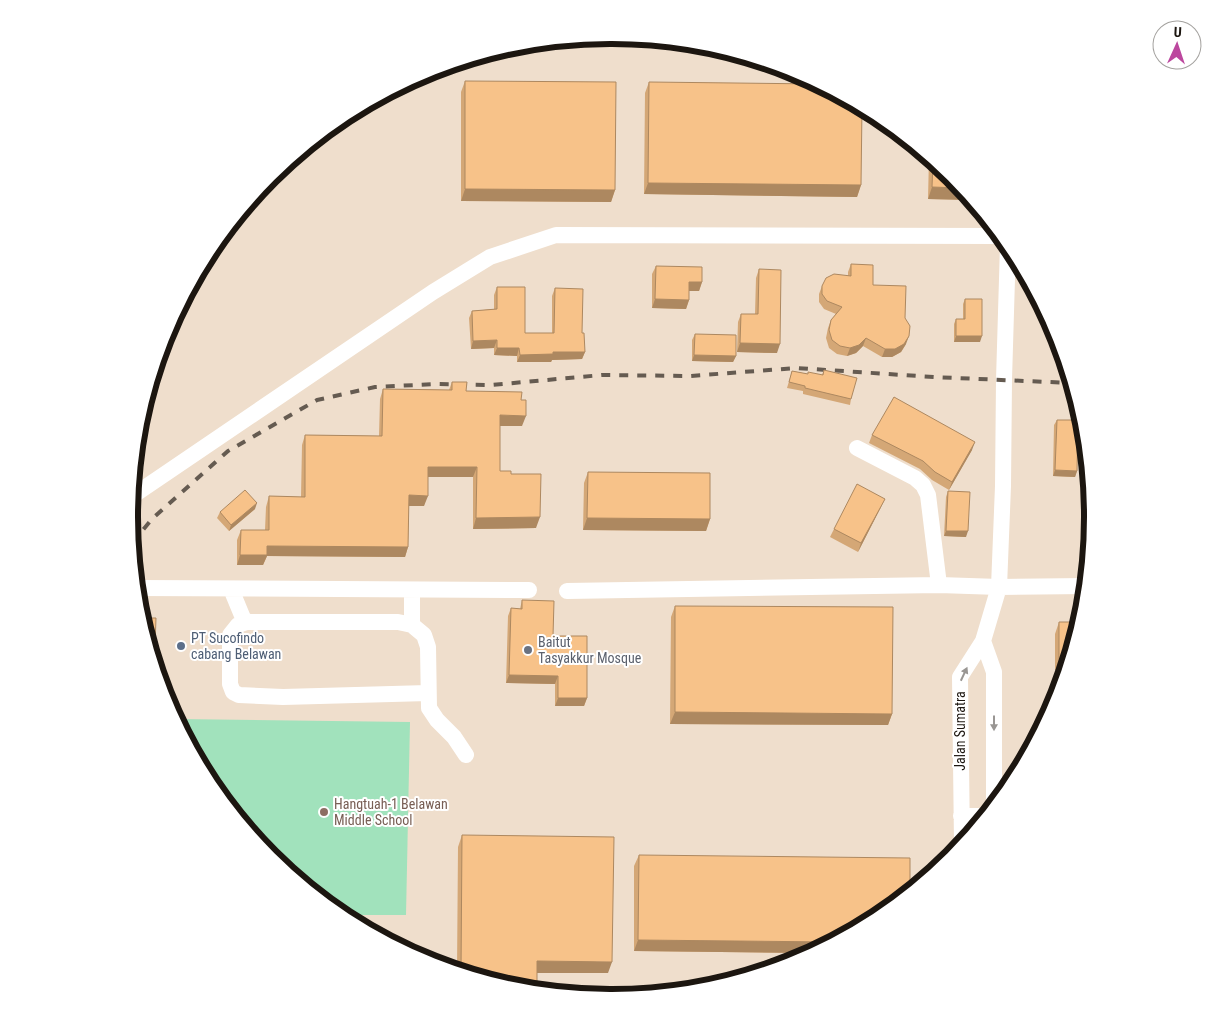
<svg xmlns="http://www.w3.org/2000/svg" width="1222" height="1033" viewBox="0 0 1222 1033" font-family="'Roboto Condensed',sans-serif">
<rect width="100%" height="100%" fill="#efdecc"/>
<!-- green -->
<path fill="#a1e2bc" d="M176,719L410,722L406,915H341L270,857L210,784Z"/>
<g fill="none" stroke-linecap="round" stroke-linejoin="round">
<!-- minor -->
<path stroke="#fff" stroke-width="16" d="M857,448L915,478L923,485L928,495L939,585
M131,497L433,292L490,257L556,235L1001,236
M136,588L529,590
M231,589L243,618L247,622H398L412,625L424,635L428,647L429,708L437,720L454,737L466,755
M567,591L939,585L999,587L1086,586
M247,622L238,625L230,635V684L233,692L239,695L283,697L428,693
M412,625V590
M983,641L994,672V805
M961,816H985
M962,844L960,677L983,641L999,587L1003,486L1004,380L1008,245"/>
<!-- rail -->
<path stroke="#655b51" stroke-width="4" stroke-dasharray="9 9" stroke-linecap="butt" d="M132,543L152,519L228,451L317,400L375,387L437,384L491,385L602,375L690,376L796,368L934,377L1071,383"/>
</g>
<!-- wall -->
<path fill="#d4a776" d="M465,81L615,190L611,202L461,201V92Z
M649,82L861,185L857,197L644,194L645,93Z
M929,157L952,176L971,200L928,199Z
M851,264L905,318L906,344L901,352L892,357H882L863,346L856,353L847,356L837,354L829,348L826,338L828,328L831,320L836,314L824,309L819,302V294L822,286L848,276V272Z
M656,266L702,282L699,291H689V300L686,309L652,308V274Z
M759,269L777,353L737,352L738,322L741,314H755L756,278Z
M497,287L525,333H552V296L555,288L582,333L585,352L582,359L552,360L551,362H517V356L494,355V348L471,349L469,318L472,311L494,309V295Z
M965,299L980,342H954V324L956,319H963V304Z
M1054,329L1056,332L1063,354L1059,353L1054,347L1052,339Z
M695,334L736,356L733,362L692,361V340Z
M824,370L851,399L850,405L803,394V391L787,388L792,371L808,374L822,375Z
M452,382L466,391L521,400L522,426H500V471L511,474L536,528L473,529V477H428L424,506H409L408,547L405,557L267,556L263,565H237V540L241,530H265L266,507L269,496L301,497L302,445L305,435L379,436L380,399L383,389L449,390Z
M1057,420L1077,471L1075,477L1053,476L1054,425Z
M872,435L972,450L949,490L932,480L920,469L869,443Z
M588,472L710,519L706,531L583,530L584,483Z
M948,491L966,537L944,536L946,497Z
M881,507L858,552L830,537L834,529Z
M255,509L229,531L217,518L220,512Z
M522,600L553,636L587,698L584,706H555V684L506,683L508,616L511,608L520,609Z
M675,606L892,714L888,725L670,724L671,617Z
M1059,622H1080L1055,670V634Z
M462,835L608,973H537L517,989L457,970L458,847Z
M639,855L878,917L811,953L634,951V866Z"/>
<!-- shaded-wall -->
<path fill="#ad8860" d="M648,183L861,185L857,197L644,194Z
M932,187L961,188L971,200L928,199Z
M465,189L615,190L611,202L461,201Z
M689,282H702L699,291H686Z
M655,299L689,300L686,309L652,308Z
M909,336L906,344L901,352L892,357H882L885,349Z
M956,336H982L980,342H954Z
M866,338L863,346L856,353L847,356L850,348Z
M497,340L494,348L471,349L473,341Z
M740,343L780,344L777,353L737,352Z
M497,348H519L517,356L494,355Z
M553,352H585L582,359L552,360L551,362H517L520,355Z
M694,355L736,356L733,362L692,361Z
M500,415L526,416L522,426H497Z
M975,442L972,450L949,490L952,482Z
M428,467H477L473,477H425Z
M1055,470L1077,471L1075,477L1053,476Z
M409,495L428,496L424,506H405Z
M885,499L881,507L858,552L861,543Z
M257,503L255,509L229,531L231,525Z
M540,517L536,528L473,529L476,518Z
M587,518L710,519L706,531L583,530Z
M946,531H968L966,537L944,536Z
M267,546L408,547L405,557L267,556L263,565H237L240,555Z
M150,644L155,645L153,650H151L150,646Z
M1059,659H1069L1065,670H1055Z
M509,675L558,676L555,684L506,683Z
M558,698H587L584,706H555Z
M675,712L892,714L888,725L670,724Z
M638,940L832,942L811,953L634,951Z
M537,961L612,962L608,973H533Z"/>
<!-- building -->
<path fill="#f7c289" stroke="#ad8860" d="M465,81L616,82L615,190L465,189Z
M649,82L818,84L862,107L861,185L648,183Z
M933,161L952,176L961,188L932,187Z
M851,264L873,265V285L906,286L905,318L910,326L909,336L904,344L895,349H885L866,338L859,345L850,348L840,346L832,340L829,330L831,320L842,307L827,301L822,294V286L826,278L834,274L851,276Z
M656,266L702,267V282H689V300L655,299Z
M759,269L781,270L780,344L740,343L741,314H758Z
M497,287H525V333H554L555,288L583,289L582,333H584L585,352H553V354L520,355L519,348H497V340L473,341L472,311L497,309Z
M965,299H982V336H956V319H965Z
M1054,330L1056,332L1060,346L1056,341L1054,333Z
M695,334L736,335V356L694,355Z
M824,370L857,378L851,399L805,388V386L789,382L792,371L808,374V372L823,375Z
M452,382H467L466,391L522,392L521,400H526V416L500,415V471H511V474H541L540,517L476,518L477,467H428V496L409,495L408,547L267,546V555H240L241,530H269V496L305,497V435L382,436L383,389L452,390Z
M149,388L151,389L146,398Z
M894,397L975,442L952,482L935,472L923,461L872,435Z
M1057,420H1078L1077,471L1055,470Z
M588,472L710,473V519L587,518Z
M857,484L885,499L861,543L834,529Z
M245,490L257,503L231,525L220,512Z
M948,491L970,492L968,531H946Z
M522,600L554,601L553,636H587V698H558V676L509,675L511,608L522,609Z
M675,606L893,607L892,714L675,712Z
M141,618H156L155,645L150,644V648Z
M1059,622H1080L1069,659H1059Z
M462,835L614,837L612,962L537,961V991L517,989L461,972Z
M639,855L910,858V891L878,917L832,942L638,940Z"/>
<!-- one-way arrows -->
<defs><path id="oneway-solid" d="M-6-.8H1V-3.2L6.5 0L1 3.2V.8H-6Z" transform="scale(1.25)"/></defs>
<g fill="#999693">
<use href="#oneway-solid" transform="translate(964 674) rotate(-65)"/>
<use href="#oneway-solid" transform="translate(994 723) rotate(90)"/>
</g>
<!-- markers -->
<circle fill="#5c6f8a" stroke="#fff" stroke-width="2" cx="181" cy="646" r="5"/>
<circle fill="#6b7280" stroke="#fff" stroke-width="2" cx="528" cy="650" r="5"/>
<circle fill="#8d6e63" stroke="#fff" stroke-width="2" cx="324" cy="812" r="5"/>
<g text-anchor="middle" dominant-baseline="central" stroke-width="4" stroke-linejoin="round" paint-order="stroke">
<!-- service labels -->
<g font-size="14" fill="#4e5e75" stroke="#fff" text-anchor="start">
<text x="191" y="638">PT Sucofindo<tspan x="191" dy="16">cabang Belawan</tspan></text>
</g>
<!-- worship labels -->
<g font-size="14" fill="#5b616d" stroke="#fff" text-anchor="start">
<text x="538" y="642">Baitut<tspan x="538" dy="16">Tasyakkur Mosque</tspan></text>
</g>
<!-- street labels -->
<g font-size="14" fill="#1c1610" stroke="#fff">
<text transform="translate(960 731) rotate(-90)">Jalan Sumatra</text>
</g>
<!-- education labels -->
<g font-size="14" fill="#785e54" stroke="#fff" text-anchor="start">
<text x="334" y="804">Hangtuah-1 Belawan<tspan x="334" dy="16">Middle School</tspan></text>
</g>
</g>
<!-- crop -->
<path d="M0 0H1222V1033H0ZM610 44H612A472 472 0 0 1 1084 516V517A472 472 0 0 1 612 989H610A472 472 0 0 1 138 517V516A472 472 0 0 1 610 44Z" fill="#fff" fill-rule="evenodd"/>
<path fill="none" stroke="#1c1610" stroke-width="6" d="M610 44H612A472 472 0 0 1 1084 516V517A472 472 0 0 1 612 989H610A472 472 0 0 1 138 517V516A472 472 0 0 1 610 44Z"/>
<!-- north arrow -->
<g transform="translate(1177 45) rotate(3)"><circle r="24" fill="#ffffff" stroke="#a4a29f"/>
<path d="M0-4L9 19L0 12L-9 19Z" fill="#bc479e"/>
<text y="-8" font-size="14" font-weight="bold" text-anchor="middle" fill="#1c1610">U</text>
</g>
</svg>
